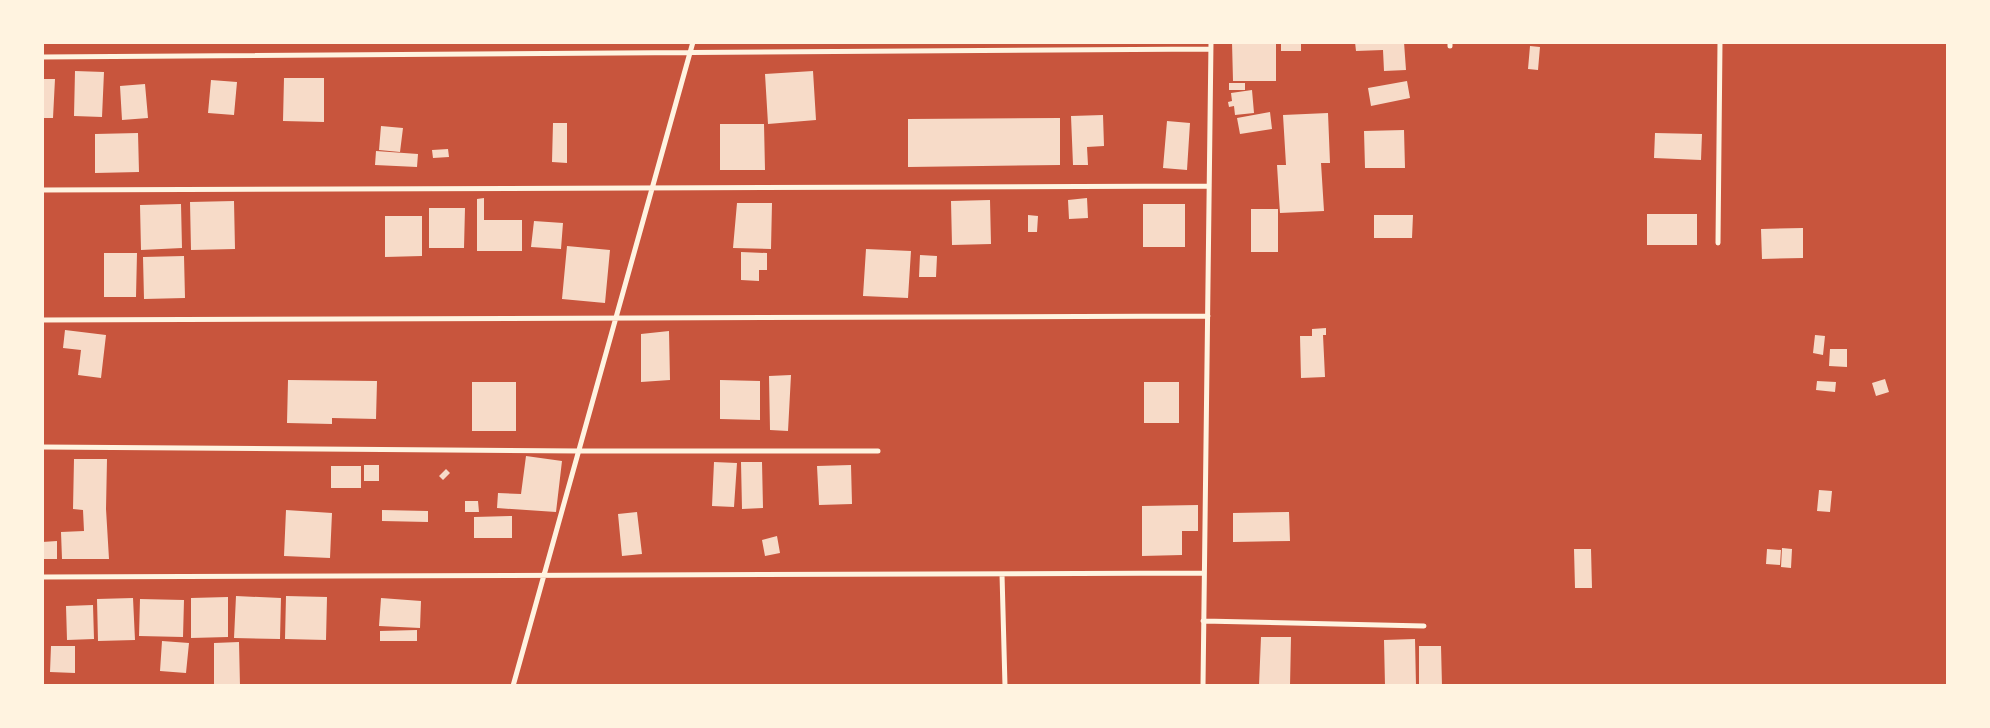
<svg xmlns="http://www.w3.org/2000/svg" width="1990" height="728" viewBox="0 0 1990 728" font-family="Jost,sans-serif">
<rect width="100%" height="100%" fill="#c8553d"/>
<!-- building -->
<path fill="#f7dbc8" d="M1232,42H1276V81H1233Z
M1281,42H1301V51H1281Z
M1355,42H1404L1406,70L1384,71L1383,50L1356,51Z
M1530,46L1540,47L1538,70L1528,69Z
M75,71L104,72L102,117L74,116Z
M813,71L816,120L768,124L765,74Z
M284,78H324V122L283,121Z
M42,79H55L53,118H42Z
M211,80L237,82L234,115L208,113Z
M1407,81L1410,98L1371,106L1368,88Z
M1229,83H1245V90H1229Z
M145,84L148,118L122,120L120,86Z
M1252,90L1254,113L1235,115L1234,106L1229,107L1228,102L1232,101L1231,93Z
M1270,112L1272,129L1240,134L1237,118Z
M1328,113L1330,163H1321L1324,211L1280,213L1277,165H1286L1283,115Z
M1103,115L1104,146L1087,147L1088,165H1073L1071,116Z
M1060,118V165L908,167V119Z
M1167,121L1190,123L1187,170L1163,168Z
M553,123H567V163L552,162Z
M720,124H764L765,170H720Z
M381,126L403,128L400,152L379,150Z
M1404,130L1405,168H1365L1364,131Z
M138,133L139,172L95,173V134Z
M1655,133L1702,134L1701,160L1654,158Z
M448,149L449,157L433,158L432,150Z
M376,151L418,154L417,167L375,165Z
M484,198V220H522V251H477V199Z
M1087,198L1088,218L1069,219L1068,200Z
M990,200L991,244L952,245L951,201Z
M234,201L235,249L191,250L190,202Z
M737,203H772L771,249L733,248Z
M181,204L182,248L141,250L140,205Z
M1143,204H1185V247H1143Z
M429,208H465L464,248H429Z
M1251,209H1278V252H1251Z
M1647,214H1697V245H1647Z
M1028,215L1038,216L1037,232H1028Z
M1374,215H1413L1412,238H1374Z
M385,216H422V256L385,257Z
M534,221L563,223L561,249L531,247Z
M1803,228V258L1762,259L1761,229Z
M567,246L610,250L605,303L562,299Z
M866,249L911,251L908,298L863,296Z
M741,252L767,253V270H759V281L741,280Z
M104,253H137L136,297H104Z
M920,255L937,256L936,277H919Z
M184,256L185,298L144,299L143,257Z
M1326,328V335H1323L1325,377L1301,378L1300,336H1312V329Z
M65,330L106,335L101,378L78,375L81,350L63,348Z
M669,331L670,380L641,382V334Z
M1815,335L1825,336L1823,355L1813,353Z
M1830,349H1847V367L1829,366Z
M791,375L788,431L770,430L769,376Z
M1885,379L1889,392L1876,396L1872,383Z
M288,380L377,381L376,419L332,418V424L287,423Z
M720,380L760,381V420L720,419Z
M1817,381L1836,382L1835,392L1816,390Z
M472,382H516V431H472Z
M1144,382H1179V423H1144Z
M526,456L562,461L556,512L497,508L498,493L521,494Z
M74,459H107L106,509L109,559H62L61,532L84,531L83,510L73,509Z
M714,462L737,463L734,507L712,506Z
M741,462H762L763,508L742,509Z
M364,465H379V481H364Z
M851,465L852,504L819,505L817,466Z
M331,466H361V488H331Z
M446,469L450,473L443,480L439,476Z
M1819,490L1832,491L1830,512L1817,511Z
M465,501H478L479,512H465Z
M1198,505V531H1182V555L1142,556V506Z
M286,510L332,513L330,558L284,556Z
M382,510L428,511V522L382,521Z
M637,512L642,554L622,556L618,514Z
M1289,512L1290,541L1233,542V513Z
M512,516V538H474V517Z
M777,536L780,553L765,556L762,540Z
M57,541V559H42V542Z
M1782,548L1792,549L1791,568L1781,567Z
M1574,549H1591L1592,588H1575Z
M1767,549L1781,550L1780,565L1766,564Z
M236,596L281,598L280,639L234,638Z
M286,596L327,597L326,640L285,639Z
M228,597V637L191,638V598Z
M133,598L135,640L98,641L97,599Z
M381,598L421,601L420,628L379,626Z
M140,599L184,600L183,637L139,636Z
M93,605L94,639L67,640L66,606Z
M417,630V641H380V631Z
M1261,637H1291L1290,686H1259Z
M1415,639L1416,686H1385L1384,640Z
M162,641L189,643L186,673L160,671Z
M239,642L240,686H214V643Z
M51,646H75V673L50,672Z
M1419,646H1441L1442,686H1419Z"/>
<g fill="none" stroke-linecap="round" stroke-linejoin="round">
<!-- minor -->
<path stroke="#fff3e0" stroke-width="5" d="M1450,42V46
M42,57L1211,49
M42,190L1209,186
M1718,243L1720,42
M42,320L1208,316
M42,447L579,451H878
M1002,574L1005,686
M42,577L1204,573
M1203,621L1424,626
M513,686L693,42
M1203,686L1211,42"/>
</g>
<!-- border -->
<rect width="1990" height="728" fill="none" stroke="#fff3e0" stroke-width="88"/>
</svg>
